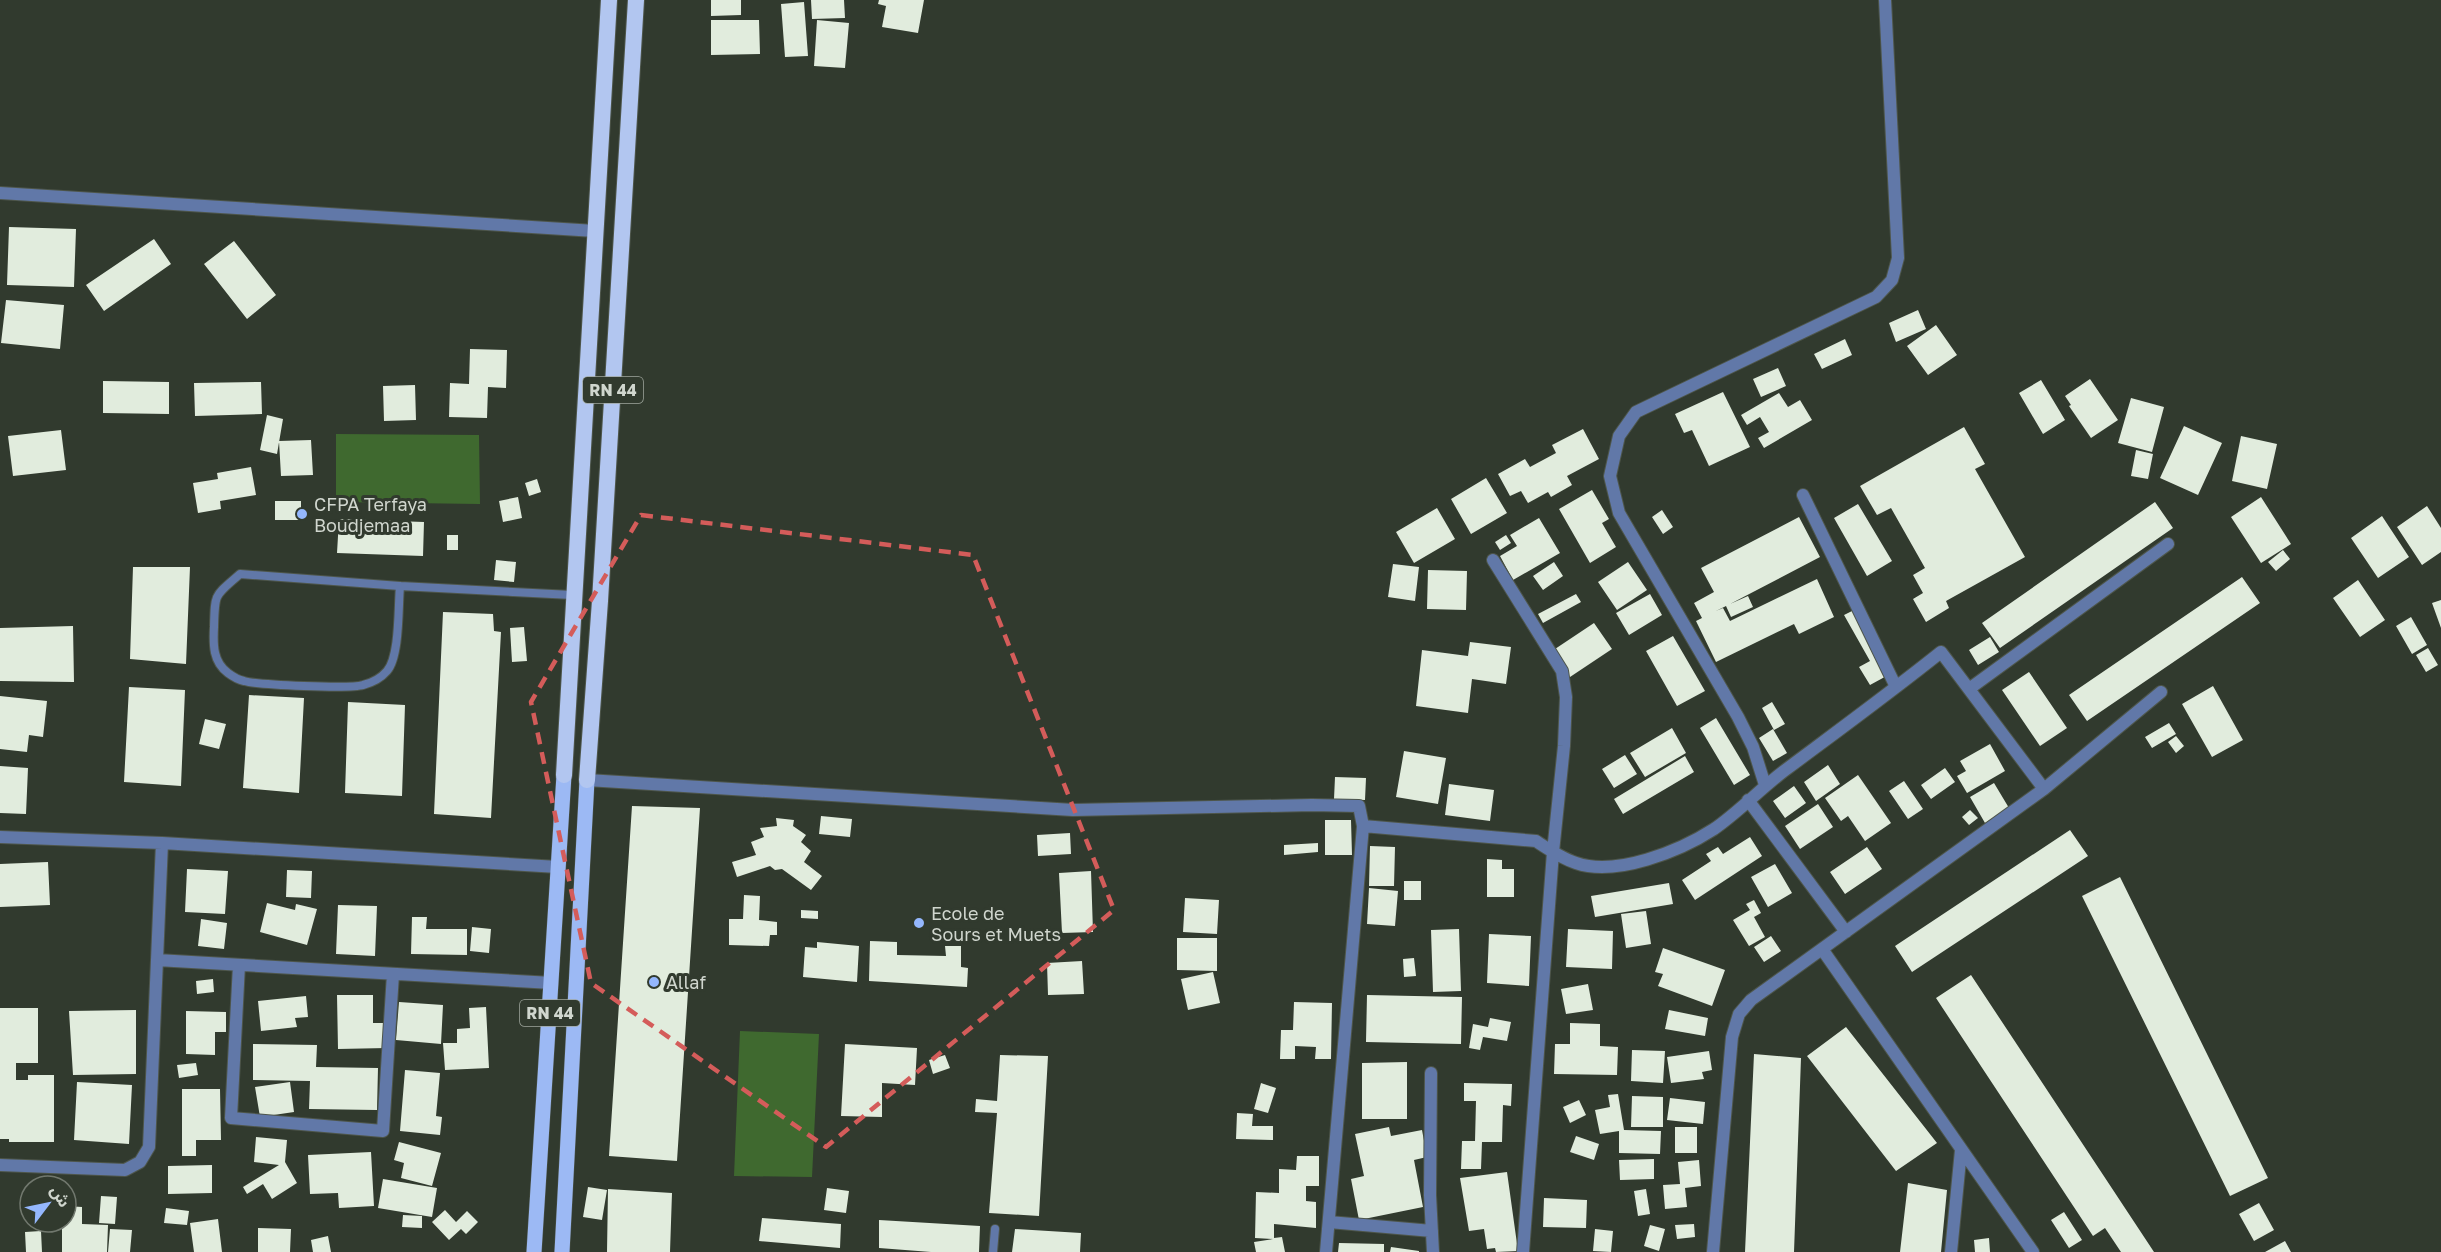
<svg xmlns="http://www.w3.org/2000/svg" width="2441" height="1252" viewBox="0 0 2441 1252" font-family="'Golos Text','Noto Sans Arabic',sans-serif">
<rect width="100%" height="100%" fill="#313a2e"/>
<!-- green -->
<path fill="#3f692f" d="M336,434L479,435L480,504L336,502Z
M740,1031L819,1034L812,1177L734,1176Z"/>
<!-- building -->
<path fill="#e1ecdd" d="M711,0H741V15L711,16Z
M811,0H844L845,18L812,19Z
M879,0H924L918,33L882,27L886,6L878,4Z
M804,2L808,56L785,57L781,4Z
M711,20H759L760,54L711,55Z
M817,20L849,23L845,68L814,66Z
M9,227L76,229L74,287L7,285Z
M154,239L171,264L104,311L86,285Z
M234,241L276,295L247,319L204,264Z
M6,300L64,305L60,349L1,343Z
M1918,310L1926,329L1896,342L1889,323Z
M1936,325L1957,355L1928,375L1907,346Z
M1845,339L1852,355L1822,369L1814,354Z
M470,349L507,350L506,388L488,387L487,418L449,417L450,383L469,384Z
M1778,368L1786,386L1761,397L1753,379Z
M2090,379L2118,420L2091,438L2069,406L2071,405L2065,396Z
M2041,380L2065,420L2043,434L2019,393Z
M103,381L169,382V414L103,413Z
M261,382L262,414L195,416L194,383Z
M415,385L416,420L384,421L383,386Z
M1723,392L1750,447L1709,466L1692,430L1684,433L1675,414Z
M1779,393L1788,407L1800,400L1812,420L1764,448L1758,438L1769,432L1760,417L1747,425L1741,415Z
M2131,398L2164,407L2152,452L2118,443Z
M267,415L283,419L277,454L260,450Z
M2184,426L2222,443L2198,495L2160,478Z
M1964,427L1985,464L1975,469L2025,557L1946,601L1949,608L1926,622L1913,599L1923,593L1913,575L1925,568L1891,508L1877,515L1860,486Z
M1583,429L1599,459L1567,476L1572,485L1551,497L1548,492L1528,503L1521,491L1510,496L1498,474L1525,459L1530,467L1556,453L1552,445Z
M61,430L66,470L13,476L8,436Z
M2241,436L2277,444L2267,489L2232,481Z
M311,440L313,475L281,476L279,441Z
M2136,450L2153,454L2148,479L2131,476Z
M251,467L256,495L220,501L221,509L198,513L193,483L218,479L217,473Z
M1486,478L1507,513L1471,534L1451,499Z
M537,479L541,492L529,496L525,483Z
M1592,490L1609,519L1602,523L1616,547L1590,563L1559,509Z
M518,497L522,518L503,522L499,501Z
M2261,497L2291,544L2261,563L2231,517Z
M275,501H301V520H275Z
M2155,502L2173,528L2000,648L1982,623Z
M1858,504L1892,561L1867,576L1834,518Z
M2427,506L2441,528V552L2422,565L2397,527Z
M1437,508L1455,539L1414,563L1396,532Z
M1662,510L1673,527L1663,534L1652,517Z
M2382,516L2409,557L2378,578L2351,538Z
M1799,517L1820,557L1730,604L1748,596L1753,607L1731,617L1726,606L1716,611L1723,608L1730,621L1817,579L1834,617L1799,634L1794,624L1716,662L1696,621L1702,618L1694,603L1714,592L1701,568Z
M1539,518L1560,553L1513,580L1500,556L1517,546L1510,535Z
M339,519L424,522L423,556L337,553Z
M447,535H458V550H447Z
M1506,535L1511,543L1500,550L1495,542Z
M2283,550L2290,559L2276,571L2268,562Z
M496,560L516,562L514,582L494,580Z
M1554,562L1563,576L1543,590L1533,576Z
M1628,562L1647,590L1617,610L1598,582Z
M1393,564L1419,567L1415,601L1388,597Z
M133,567H190L186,664L130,659Z
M1428,570L1467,571L1466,610L1427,609Z
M2242,577L2260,603L2087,721L2069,695Z
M2358,580L2385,620L2360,637L2333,598Z
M1576,594L1581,602L1543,623L1538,614Z
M1650,594L1662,615L1629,635L1616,613Z
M2441,600V628L2432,603Z
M1856,609L1892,673L1870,685L1859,667L1870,661L1844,615Z
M443,612L493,614L494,631L501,632L491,818L434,814Z
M2411,617L2427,645L2412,654L2396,626Z
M1594,623L1612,649L1567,679L1549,653Z
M73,626L74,682L0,681V628Z
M524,627L527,661L512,662L510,628Z
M1673,636L1705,691L1677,706L1646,651Z
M1990,637L1999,652L1978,665L1969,650Z
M1470,642L1511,647L1506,684L1472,679L1468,713L1416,706L1422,650L1468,656Z
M2428,648L2438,665L2426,672L2416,655Z
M2029,672L2067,728L2040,746L2002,690Z
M2213,686L2243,740L2212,757L2182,704Z
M129,687L185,690L181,786L124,782Z
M249,695L304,698L299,793L243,788Z
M0,696L47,701L43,737L29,735L27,752L0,749Z
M348,702L405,705L402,796L345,793Z
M1772,702L1785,724L1774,730L1762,708Z
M1716,718L1750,775L1734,785L1700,728Z
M205,719L226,724L219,749L199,744Z
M2169,723L2176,734L2152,748L2145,737Z
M1672,728L1686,753L1645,777L1630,753Z
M1773,729L1787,753L1773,761L1759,738Z
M2176,736L2184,746L2176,753L2168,742Z
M1990,744L2005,771L1967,793L1957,776L1966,771L1960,761Z
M1404,751L1446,758L1438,804L1396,797Z
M1625,755L1637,774L1614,788L1602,769Z
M1685,756L1694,772L1623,814L1614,799Z
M1828,765L1840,784L1816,801L1804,782Z
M0,766L28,768L26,814L0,813Z
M1945,768L1955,782L1931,799L1921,785Z
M1858,775L1891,823L1865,841L1848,816L1841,821L1825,798Z
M1335,777L1366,778L1365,800L1334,799Z
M1904,781L1923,809L1908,819L1889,791Z
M1994,783L2009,808L1985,823L1970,797Z
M1449,784L1494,790L1490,821L1445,815Z
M1794,786L1806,803L1785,818L1773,801Z
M1818,804L1833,827L1800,849L1785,826Z
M632,806L700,808L677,1161L609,1156Z
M1970,810L1978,818L1969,825L1962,817Z
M821,816L852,819L850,837L819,834Z
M776,818L794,820L793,826L806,835L801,842L811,851L804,862L822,876L811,890L782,869L775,870L770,866L737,877L732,862L756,855L751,842L764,837L760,828L777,826Z
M1325,820H1351L1352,855H1325Z
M2070,830L2088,856L1912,972L1895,946Z
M1070,833L1071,854L1038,856L1037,835Z
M1750,837L1762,856L1695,900L1682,880L1711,861L1706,854L1718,847L1723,854Z
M1318,843V852L1284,855V845Z
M1370,846L1395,847L1394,886H1369Z
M1867,847L1882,869L1845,894L1830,872Z
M1487,859L1502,860V869H1514V897H1487Z
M48,862L50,905L0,907V864Z
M1775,864L1792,893L1768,907L1751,877Z
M187,869L228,871L225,914L185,912Z
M287,870L312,871L311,898L286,897Z
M1091,871L1093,932L1062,933L1059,873Z
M2120,877L2268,1178L2230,1196L2082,896Z
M1404,881H1421V900H1404Z
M1669,883L1673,904L1595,917L1591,896Z
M1369,888L1398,891L1395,926L1367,924Z
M744,895L760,896L759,920L777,922V935H770L769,946L729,945V919H743Z
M1185,898L1219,900L1217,934L1183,932Z
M1754,900L1761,913L1754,917L1765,937L1749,946L1733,920L1750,910L1746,904Z
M267,903L295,910L296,904L317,909L307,945L260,932Z
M338,905L377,906L375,956L336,954Z
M801,910L818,911V919L801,918Z
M1646,911L1651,944L1626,948L1621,914Z
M412,917H427L426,929H467V955L411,954Z
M201,919L227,923L224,949L198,946Z
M472,927L491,929L489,953L470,951Z
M1459,929L1461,991L1433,992L1431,930Z
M1568,929L1613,931L1612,969L1566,967Z
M1489,934L1531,936L1529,986L1487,983Z
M1771,936L1781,951L1764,962L1754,947Z
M1177,938H1217V971L1177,970Z
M870,941L897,942V955L946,956L945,946H961V967L968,968L967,987L869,981Z
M817,942L859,946L857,982L803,977L805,947L817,948Z
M1663,948L1725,970L1712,1006L1658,986L1663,974L1655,972Z
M1414,958L1416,976L1404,977L1403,959Z
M1082,961L1084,994L1048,995L1047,963Z
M1213,972L1220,1003L1188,1010L1181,979Z
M1971,975L2154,1252H2121L2105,1228L2093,1236L1936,998Z
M213,979L214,992L197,994L196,981Z
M1588,984L1593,1010L1566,1014L1561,989Z
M337,995H373V1023H386L387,1048L338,1049Z
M1367,995L1462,997L1461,1044L1366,1042Z
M306,996L308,1017L295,1018L297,1027L261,1031L258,1001Z
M399,1002L443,1005L441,1044L396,1040Z
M1294,1002L1332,1003L1331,1059H1315L1316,1047L1295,1046V1059H1280L1281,1030H1293Z
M486,1007L489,1068L445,1070L443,1043H457V1029L470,1028L469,1008Z
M0,1008H38V1063H16V1080H28V1075H54V1142H9V1139H0Z
M136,1010V1074L73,1075L69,1011Z
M1669,1010L1708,1018L1705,1036L1665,1029Z
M186,1011L226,1012V1032H215V1055L186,1054Z
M1490,1018L1511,1022L1507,1041L1483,1037L1480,1050L1469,1048L1473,1024L1488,1027Z
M1570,1023L1600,1024V1046L1618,1047L1617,1075L1554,1074L1555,1044H1570Z
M1846,1027L1937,1143L1896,1171L1807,1056Z
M253,1044L317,1045L316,1067L378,1068L377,1110L309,1109L310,1081L253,1080Z
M845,1044L917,1048L915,1085L882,1083V1117L841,1116Z
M1632,1050L1665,1051L1663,1083L1631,1081Z
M1709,1051L1712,1070L1702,1072L1704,1079L1671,1083L1667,1057Z
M1754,1054L1801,1058L1794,1252H1745Z
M945,1055L950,1068L933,1074L929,1060Z
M1000,1055L1048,1056L1039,1216L989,1213L997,1113L975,1112L976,1099L997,1101Z
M1407,1062V1119H1362V1063Z
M196,1063L198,1075L179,1078L177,1065Z
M405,1070L440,1073L436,1116L442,1117L440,1135L400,1131Z
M77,1082L132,1085L129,1144L74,1140Z
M290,1082L294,1112L260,1117L255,1087Z
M1261,1083L1276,1088L1268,1113L1254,1109Z
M1464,1083L1512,1084L1511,1106L1503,1105L1502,1142H1482L1481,1169H1461L1462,1141H1475L1476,1101H1464Z
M182,1089H220L221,1140H196V1156H182Z
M1618,1094L1624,1130L1661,1131L1660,1154L1619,1153V1131L1600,1134L1595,1110L1610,1107L1608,1095Z
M1632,1096L1663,1097V1127H1631Z
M1670,1098L1705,1102L1703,1124L1667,1120Z
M1579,1100L1586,1115L1570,1123L1563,1107Z
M1237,1113L1253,1114L1252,1126H1273V1140L1236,1139Z
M1389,1127L1391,1136L1422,1130L1427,1157L1414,1160L1423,1207L1359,1220L1351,1179L1364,1176L1355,1134Z
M1675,1127H1697V1153H1675Z
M1576,1136L1599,1144L1594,1160L1570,1152Z
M256,1137L287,1140L285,1162L297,1183L272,1199L263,1184L247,1194L243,1187L279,1165L254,1162Z
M399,1142L441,1153L432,1186L401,1178L404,1163L394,1160Z
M371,1152L374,1206L339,1208L338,1193L310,1194L308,1155Z
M1297,1156H1319V1186H1306V1201L1316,1202V1228L1274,1224V1238L1282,1237L1285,1252H1256L1254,1242L1273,1239L1255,1238L1256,1192L1279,1193V1169L1296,1170Z
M1654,1159V1179L1620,1180L1619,1160Z
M1699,1160L1701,1186L1685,1188L1687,1207L1665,1209L1663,1185L1680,1184L1678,1162Z
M212,1165V1193L168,1194V1166Z
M1507,1172L1518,1251L1496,1252L1495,1248L1487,1249L1484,1229L1469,1231L1460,1178Z
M383,1179L437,1188L432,1217L378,1208Z
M1908,1183L1947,1190L1941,1252H1900Z
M588,1187L607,1190L602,1220L583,1217Z
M827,1188L849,1191L846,1213L824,1210Z
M608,1189L672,1193L670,1252H607Z
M1646,1189L1650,1214L1638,1216L1634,1191Z
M101,1196L117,1197L115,1224L99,1223Z
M1544,1198L1587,1200L1586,1228L1543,1227Z
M2259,1203L2274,1230L2254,1241L2239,1214Z
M66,1206L82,1207V1224L108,1225L107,1252H62V1222H66Z
M166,1208L189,1211L187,1225L164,1223Z
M445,1210L456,1222L467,1211L478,1222L466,1234L461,1229L449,1240L432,1222Z
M2064,1212L2082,1240L2069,1248L2051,1220Z
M403,1215L422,1216V1228L402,1227Z
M762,1218L841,1224L840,1248L759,1241Z
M218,1219L222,1252H194L190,1223Z
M879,1220L980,1226L979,1252H931L879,1248Z
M1694,1224L1695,1237L1677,1239L1675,1225Z
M1650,1225L1665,1229L1659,1251L1644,1246Z
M258,1228L291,1229L290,1252H258Z
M110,1229L132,1230L130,1252H108Z
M1015,1229L1081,1233L1080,1252H1012Z
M1595,1229L1613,1231L1611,1252L1593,1251Z
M41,1231L42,1252H26L25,1232Z
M328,1236L331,1252H313L311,1240Z
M1989,1238L1990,1252H1975L1974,1240Z
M2285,1241L2291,1252H2265Z
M1339,1243L1384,1244V1252H1338Z
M1391,1247L1419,1251V1252H1390Z"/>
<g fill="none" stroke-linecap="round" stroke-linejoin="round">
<defs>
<path id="service" d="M400,586C398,607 400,656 387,671C381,678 371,683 363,685C350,689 258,685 244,681C239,680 232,676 228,673C213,662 213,645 214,627C215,592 214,597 240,574L400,586L572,595
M993,1252L995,1229"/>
<path id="minor" d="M0,193L595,231
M1803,495L1896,687
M1493,560L1562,671L1566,697L1564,746L1553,852L1523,1252
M1969,689L2168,544
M587,780L1073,810L1312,805L1359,806L1363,826L1326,1252
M1765,785L1753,747L1738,717L1619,513L1610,476L1619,436L1636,412L1876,297L1892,280L1898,258L1885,0
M1748,800L1846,932
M1363,826L1536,841C1548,849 1561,858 1576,863C1616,877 1680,851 1714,829C1739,812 1763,786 1788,768C1839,730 1891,692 1941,652L2044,789
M0,837L162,843L558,867
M1822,949L2033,1252
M157,960L552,983
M239,965L231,1118L383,1131L393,974
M1431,1073L1430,1195L1433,1252
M0,1165L125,1170L140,1162L149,1147L162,843
M1329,1222L1432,1231
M1713,1252L1732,1037L1739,1014L1751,1000L2044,789L2161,692
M1951,1252L1961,1150"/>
<path id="primary" d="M534,1252L564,775
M562,1252L587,780"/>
<path id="trunk" d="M564,775L609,0
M587,780L600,601L636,0"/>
</defs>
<!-- service casing -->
<use href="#service" stroke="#4e564b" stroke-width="10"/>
<!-- minor casing -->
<use href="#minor" stroke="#4e564b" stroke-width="14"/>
<!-- primary casing -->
<use href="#primary" stroke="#4e564b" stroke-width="16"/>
<!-- trunk casing -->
<use href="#trunk" stroke="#4e564b" stroke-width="18"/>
<!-- service -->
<use href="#service" stroke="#6178a8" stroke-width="8"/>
<!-- minor -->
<use href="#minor" stroke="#6178a8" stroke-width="12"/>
<!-- primary -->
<use href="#primary" stroke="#9cb9f4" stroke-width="15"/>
<!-- trunk -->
<use href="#trunk" stroke="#b2c6f0" stroke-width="16"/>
</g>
<!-- marked area -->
<path fill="none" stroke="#d45c5a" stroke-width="4.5" stroke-dasharray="12 8" stroke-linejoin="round" d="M641,515L973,555L1114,910L826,1147L591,983L531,702Z"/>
<!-- markers -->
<g fill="#94b7fd" stroke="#313a2e" stroke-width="2">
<circle cx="302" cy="514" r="6"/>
<circle cx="919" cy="923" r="6"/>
<circle cx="654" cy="982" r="6"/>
</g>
<g text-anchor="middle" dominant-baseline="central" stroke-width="6" stroke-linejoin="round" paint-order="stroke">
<!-- shield labels -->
<g fill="#313a2e" stroke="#a0a79e" stroke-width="1.5">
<rect x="583" y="377" width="60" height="26" rx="4.5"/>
<rect x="520" y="1000" width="60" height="26" rx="4.5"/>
</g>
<g font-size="16" font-weight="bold" fill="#d0d6ce">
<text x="613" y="390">RN 44</text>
<text x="550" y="1013">RN 44</text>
</g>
<!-- poi labels -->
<g font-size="18" fill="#d0d6ce" stroke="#313a2e" text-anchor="start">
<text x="314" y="504">CFPA Terfaya<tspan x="314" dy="21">Boudjemaa</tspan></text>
<text x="931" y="913">Ecole de<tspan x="931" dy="21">Sours et Muets</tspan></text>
<text x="666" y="982">Allaf</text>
</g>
</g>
<!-- north arrow -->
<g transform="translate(48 1204) rotate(58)"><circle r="28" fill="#313a2e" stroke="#71786e" stroke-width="1.5"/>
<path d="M0-4.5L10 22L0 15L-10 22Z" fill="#94b7fd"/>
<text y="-9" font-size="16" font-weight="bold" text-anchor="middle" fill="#d0d6ce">ش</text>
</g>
</svg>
